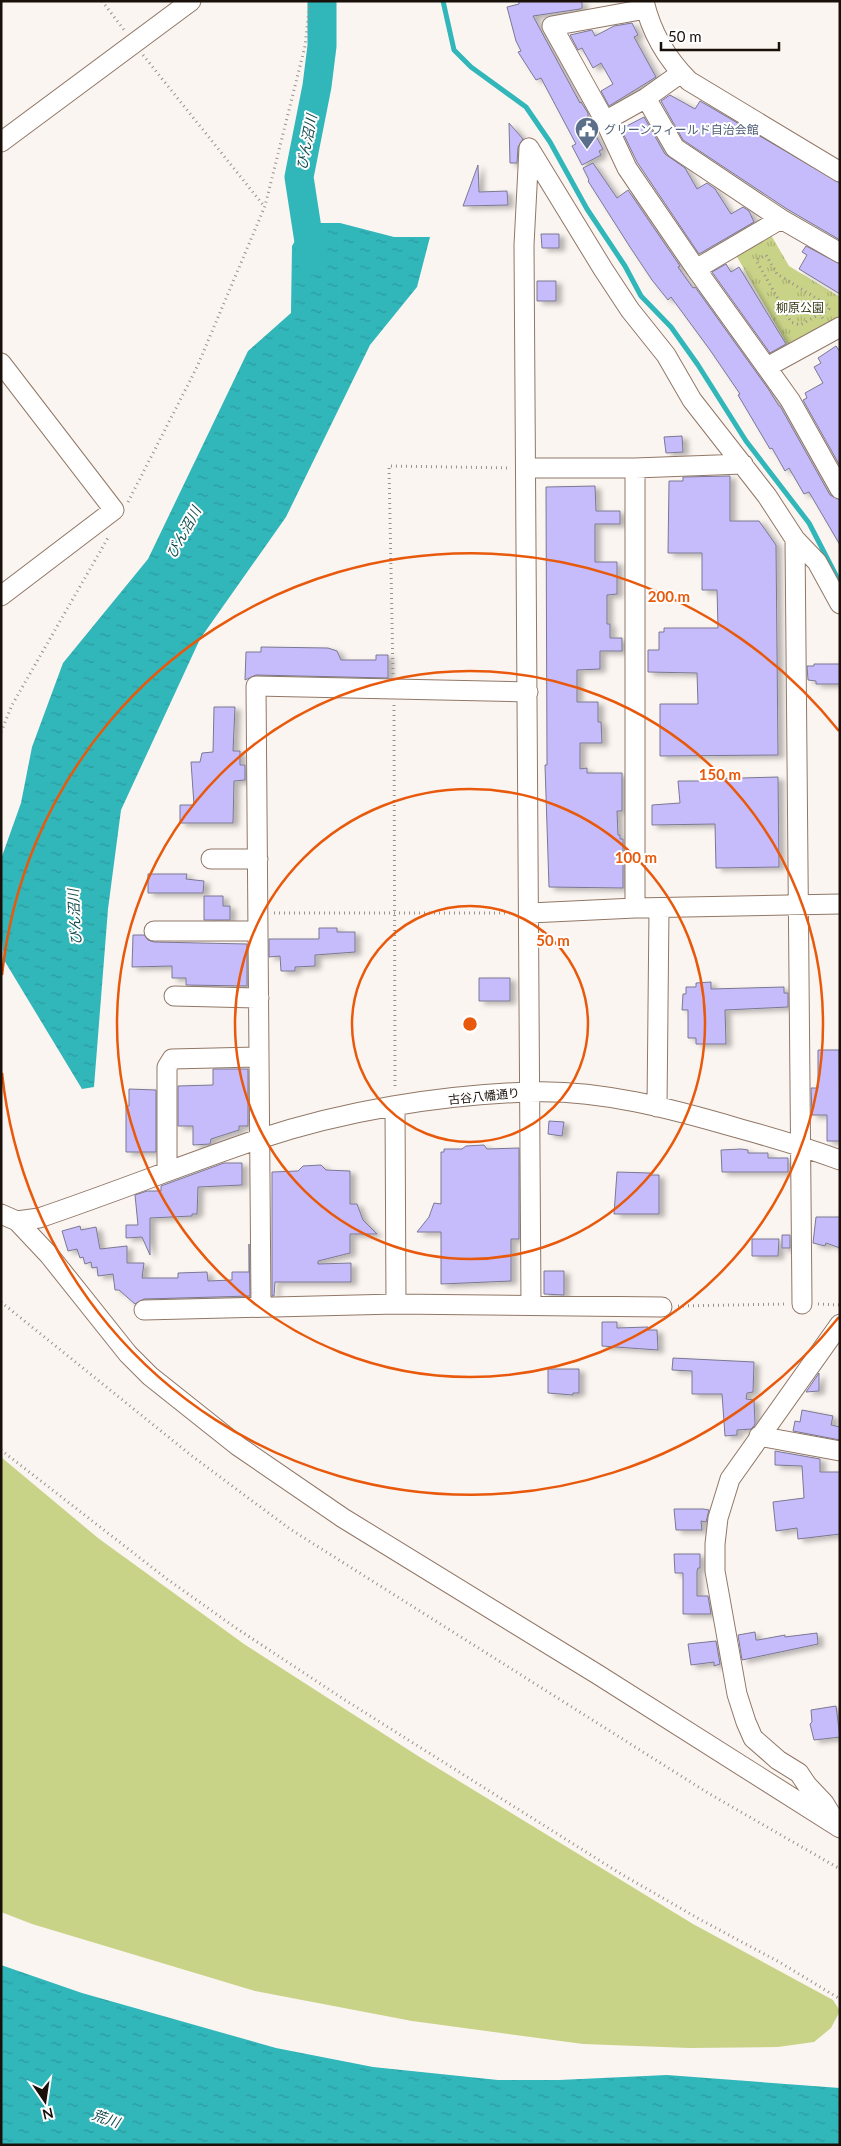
<svg xmlns="http://www.w3.org/2000/svg" width="841" height="2146" viewBox="0 0 841 2146" font-family="Lato,'Noto Sans JP',sans-serif">
<defs>
<pattern id="park-tufts" width="24" height="20" patternUnits="userSpaceOnUse" patternTransform="scale(1.25)"><rect width="24" height="20" fill="#c9d388"/><path d="M3 7l-1-3M5 7V3M7 7l1-3M15 17l-1-3M17 17v-4M19 17l1-3" fill="none" stroke="#acb474"/></pattern>
<pattern id="water-ripples" width="26" height="14" patternUnits="userSpaceOnUse" patternTransform="scale(1.25)"><rect width="26" height="14" fill="#31b6ba"/><path d="M2 4q2-2 4 0t4 0M15 11q2-2 4 0t4 0" fill="none" stroke="#2b9b9f"/></pattern>
<filter id="shadow"><feDropShadow dx="5.5" dy="3" stdDeviation="2.5" flood-color="#0004"/></filter>
</defs>
<rect width="100%" height="100%" fill="#fbf5f1"/>
<!-- grass -->
<path fill="#c9d388" d="M1,1457L98,1538L244,1644L418,1756L693,1924L833,2000L840,2011L831,2028L814,2042L778,2047L689,2048L583,2044L412,2021L255,1991L32,1924L1,1912Z"/>
<!-- park -->
<path fill="url(#park-tufts)" d="M771,235L789,266L840,297V318L789,348L736,255Z"/>
<!-- water -->
<path fill="url(#water-ripples)" d="M306,223H340L394,237H430L417,287L370,345L286,517L200,639L121,810L108,909L94,1087L82,1089L4,960L1,927V859L21,803L32,747L63,663L148,559L248,351L291,313L292,246Z
M1,1965L82,1993L276,2048L373,2067L498,2080H559L667,2075L840,2088V2145H1Z"/>
<g fill="none" stroke-linecap="round" stroke-linejoin="round">
<!-- stream -->
<path stroke="#31b6ba" stroke-width="5" d="M443,1L454,50L471,67L526,107L550,142L587,209L625,266L641,296L671,327L698,365L746,441L809,523L840,583"/>
<!-- river -->
<path stroke="#31b6ba" stroke-width="29" d="M312,261L299,177L317,86L322,46V1"/>
</g>
<!-- building -->
<path fill="#c6bcfb" stroke="#7b7892" filter="url(#shadow)" d="M519,1H582V8L580,9L533,16L580,103L581,102L588,113V117L586,118L603,149L599,151L601,155L582,165L572,146L576,144L541,78L536,80L518,52L521,51L516,41L507,7L519,4Z
M632,23L638,35L634,37L656,77L609,106L601,91L613,84L601,63L593,68L582,48L578,50L570,35L592,30L595,36L614,26Z
M670,95L695,109L700,101L840,183V240L787,209L683,140L661,101Z
M644,117L665,154L685,168L697,189L707,183L715,189L731,214L743,207L749,211L754,222L699,254L637,162L621,129Z
M509,123L523,139L518,147L517,163H510Z
M593,163L617,198L628,190L680,266L678,267L693,288L695,287L769,390L779,406H780L830,495L840,500V545L809,492L804,494L789,468L785,471L772,448L770,449L738,395L740,394L710,350L671,297L668,300L652,280L630,247L588,181L589,180L583,168Z
M478,165L479,192L507,191L508,205L463,206Z
M541,234H559V248H542Z
M806,246L840,264V294L799,269L807,255L802,252Z
M726,264L731,272L739,267L786,344L770,353L712,272Z
M537,281H556V301H537Z
M836,346L840,352V466L803,400L807,398L805,393L823,383L814,367L821,363L818,358Z
M682,436L683,452L666,453L664,437Z
M730,476V521H759L776,545L778,755L660,756V704H698L697,673L648,672V650H659V632H664V628H718L717,590H702V553H668L669,481H683V477Z
M595,486L596,511H620V524H595V562H617V594L607,595V624H610V638H622V651H600V669L577,670V702H598V722H601L602,743H580V769L587,768V773H622V811H617L618,835H620V839H623V888L549,887L545,765H547L546,487Z
M261,647L328,648L337,651L341,660H376V655H388V678L256,675L245,680L246,652H261Z
M814,664H840V684H816V681L808,680L807,666H814Z
M214,707H235L233,751H240V765H245V780L234,781L233,823H180V805H194L191,762H200L202,753L213,752Z
M778,777L779,867L716,868L715,824L652,825V805L680,803L678,781H706V779Z
M148,874H187L186,879L204,881L203,893H148Z
M204,896H223V906H230V920H204Z
M319,928H337V932H355V952L315,955V966L295,967V971H281L280,956L269,957V939H319Z
M133,935H144L148,940L154,942L247,944V986L186,985V978H172V966L132,967Z
M479,978H510V1001H479Z
M711,982V989L784,987V993H788V1007L725,1010L726,1044H696V1038H688V1010H682L683,994H686V987H696V983Z
M818,1050H839L840,1141H827V1115H812L811,1088H818Z
M213,1069H248V1126H239V1130L211,1139L210,1144L193,1145V1126H178V1086L213,1085Z
M129,1089L156,1090V1152H126V1106H129Z
M549,1121L564,1122L562,1136L548,1134Z
M484,1145L487,1149L519,1148V1239H511V1281L441,1284V1232H417L429,1217L434,1203L441,1204V1152H444V1149H462L466,1146Z
M741,1149L748,1150V1153H768V1158H788V1172H722L721,1150Z
M224,1163H242V1185L198,1187L197,1214H192V1216L150,1218V1255L142,1237L126,1238V1225H138L135,1195L147,1191H161V1186Z
M321,1165L326,1170L350,1171V1204H357L363,1220L377,1234H350V1253L318,1261V1264L351,1263V1282H275L274,1296H272V1172L298,1171L303,1166Z
M617,1172L650,1173V1175H659V1214H614Z
M816,1217H840V1248L826,1243L825,1246L813,1243Z
M80,1226L81,1230L96,1227L100,1249L127,1246V1263H144L142,1278H178V1273L207,1272L208,1281L232,1280V1272H249V1244L250,1296L144,1299L135,1304L119,1290H115L113,1274L98,1276L97,1267L92,1268L91,1262L85,1264L83,1257L80,1258L77,1249L68,1251L62,1231Z
M782,1235H790V1248H782Z
M752,1239H779L778,1256H752Z
M544,1271H564V1295L544,1294Z
M602,1322H617V1328L648,1327V1330H657L658,1350L602,1346Z
M673,1358L754,1362L753,1392L747,1393L746,1399L754,1400L755,1424L753,1427L751,1429L737,1430V1435L725,1436L722,1394H692V1371L672,1370Z
M548,1369H579V1393H573V1395L548,1393Z
M819,1373V1391L806,1392Z
M802,1410L833,1416L831,1425L840,1427V1440L793,1431L795,1421L800,1422Z
M775,1451L820,1459V1472H840V1534L798,1539L797,1528L776,1531L773,1502L804,1498L802,1466L775,1465Z
M674,1509H703L709,1510L706,1522L701,1521L702,1530H676Z
M674,1554H700V1568H698L697,1571V1596H708L711,1614H683V1573H675Z
M755,1632L756,1640H758L785,1635V1637L817,1633L818,1644L742,1660L738,1635Z
M716,1641L720,1664L714,1666V1662L691,1665L688,1644Z
M836,1706L840,1737L814,1740L810,1724L812,1722L811,1710Z"/>
<g fill="none" stroke-linecap="round" stroke-linejoin="round">
<defs>
<path id="minor" d="M644,1C651,32 667,59 689,81L840,172
M646,9L552,26L605,121L627,168L696,269L790,400L840,489
M646,98L675,148L781,219L840,253
M605,121L646,98L681,73
M1,142L191,1
M529,148L603,269L630,310L666,355L692,400L767,496L795,539L802,1304
M529,148L524,245L531,1305
M696,269L781,219
M1,363L114,510L1,596
M767,367L840,327
M526,468H635L743,464
M795,539L817,562L840,604
M211,859H258
M635,908V468
M530,913L635,908L840,904
M154,931H258
M174,996L259,998
M395,1107L396,1304
M657,1107L659,909
M167,1172V1067L172,1059L259,1057
M1,1214L17,1221L39,1218C113,1193 185,1164 259,1139C343,1111 440,1095 528,1092C599,1089 673,1109 741,1129C774,1138 807,1148 840,1160
M17,1221L49,1255L128,1354L150,1376L238,1446L343,1518L597,1674L840,1828
M261,1306L256,686L528,692
M144,1310L396,1304L662,1307
M759,1436L840,1451
M835,1821L824,1803L807,1785L799,1773L778,1760L753,1738L746,1722L737,1694L715,1571V1544L718,1518L730,1479L840,1324"/>
</defs>
<!-- minor casing -->
<use href="#minor" stroke="#917766" stroke-width="21"/>
<!-- path -->
<path stroke="#98908b" stroke-width="3" stroke-dasharray="1 4" stroke-linecap="butt" d="M102,1L124,30
M143,55L264,206
M820,314L829,309V306L777,274L766,255L756,260L791,322L800,325L820,314L823,319
M128,502L197,367L265,206L305,46L310,1
M393,674L389,466L511,468
M394,705L395,1089
M1,732L12,705L109,536
M274,913H513
M1,1302L192,1456L290,1529L708,1793L840,1869
M818,1304L840,1305
M678,1306L787,1304
M1,1450L167,1579L236,1628L345,1700L621,1874L701,1920L781,1963L840,1999"/>
<!-- minor -->
<use href="#minor" stroke="#fff" stroke-width="19"/>
</g>
<!-- distance rings -->
<g fill="none" stroke="#e8590c" stroke-width="2.5">
<circle cx="470" cy="1024" r="118"/>
<circle cx="470" cy="1024" r="235"/>
<circle cx="470" cy="1024" r="353"/>
<path d="M839 1317A471 471 0 0 1 2 1073M2 975A471 471 0 0 1 839 731"/>
</g>
<!-- icons -->
<defs>
<symbol id="civic-pin" viewBox="-11 -11 22 30"><path d="M0 17L-7.5 6A9.5 9.5 0 1 1 7.5 6Z" fill="#5c6f8a" stroke="#fff"/><path d="M-.6-6.5H3V-4.5H.6V-3L4-1V1h2V6H-6V1h2V-1L-.6-3ZM-1.2 2.5V6h2.4V2.5Z" fill="#fff"/></symbol>
</defs>
<g fill-rule="evenodd">
<use href="#civic-pin" x="573" y="115" width="28" height="38"/>
</g>
<g text-anchor="middle" dominant-baseline="central" stroke-width="4" stroke-linejoin="round" paint-order="stroke">
<!-- service labels -->
<g font-size="12" fill="#4e5e75" stroke="#fff" text-anchor="start">
<text x="604" y="129">グリーンフィールド自治会館</text>
</g>
<!-- park labels -->
<g font-size="12" fill="#373b16" stroke="#fff">
<text x="800" y="307">柳原公園</text>
</g>
<!-- street labels -->
<g font-size="12" fill="#1a100a" stroke="#fff">
<text transform="translate(484 1096) rotate(-6)">古谷八幡通り</text>
</g>
<!-- water labels -->
<g font-size="14" font-style="italic" fill="#144b4d" stroke="#fff">
<text transform="translate(306 142) rotate(-79)">びん沼川</text>
<text transform="translate(183 532) rotate(-61)">びん沼川</text>
<text transform="translate(74 917) rotate(-93)">びん沼川</text>
<text transform="translate(106 2118) rotate(19)">荒川</text>
</g>
</g>
<circle cx="470" cy="1024" r="8" fill="#e8590c" stroke="#fff" stroke-width="2.5"/>
<g font-size="15" text-anchor="middle" font-weight="bold" fill="#e8590c" stroke="#fff" stroke-width="4" stroke-linejoin="round" paint-order="stroke">
<text x="669" y="602">200 m</text>
<text x="720" y="780">150 m</text>
<text x="636" y="863">100 m</text>
<text x="553" y="946">50 m</text>
</g>
<!-- border -->
<rect width="841" height="2146" fill="none" stroke="#1a100a" stroke-width="5"/>
<!-- north arrow -->
<g transform="translate(45 2101) rotate(167)" stroke="#ffffff" stroke-width="4" paint-order="stroke">
<path d="M0-4L9 19L0 12L-9 19Z" fill="#1a100a"/>
<text y="-8" font-size="14" font-weight="bold" text-anchor="middle" fill="#1a100a">N</text>
</g>
<!-- scale -->
<path d="M661 42v8h118v-8" fill="none" stroke="#1a100a" stroke-width="2.5"/>
<text x="668" y="42" font-size="15" fill="#1a100a" stroke="#ffffff" stroke-width="4" paint-order="stroke">50 m</text>
</svg>
